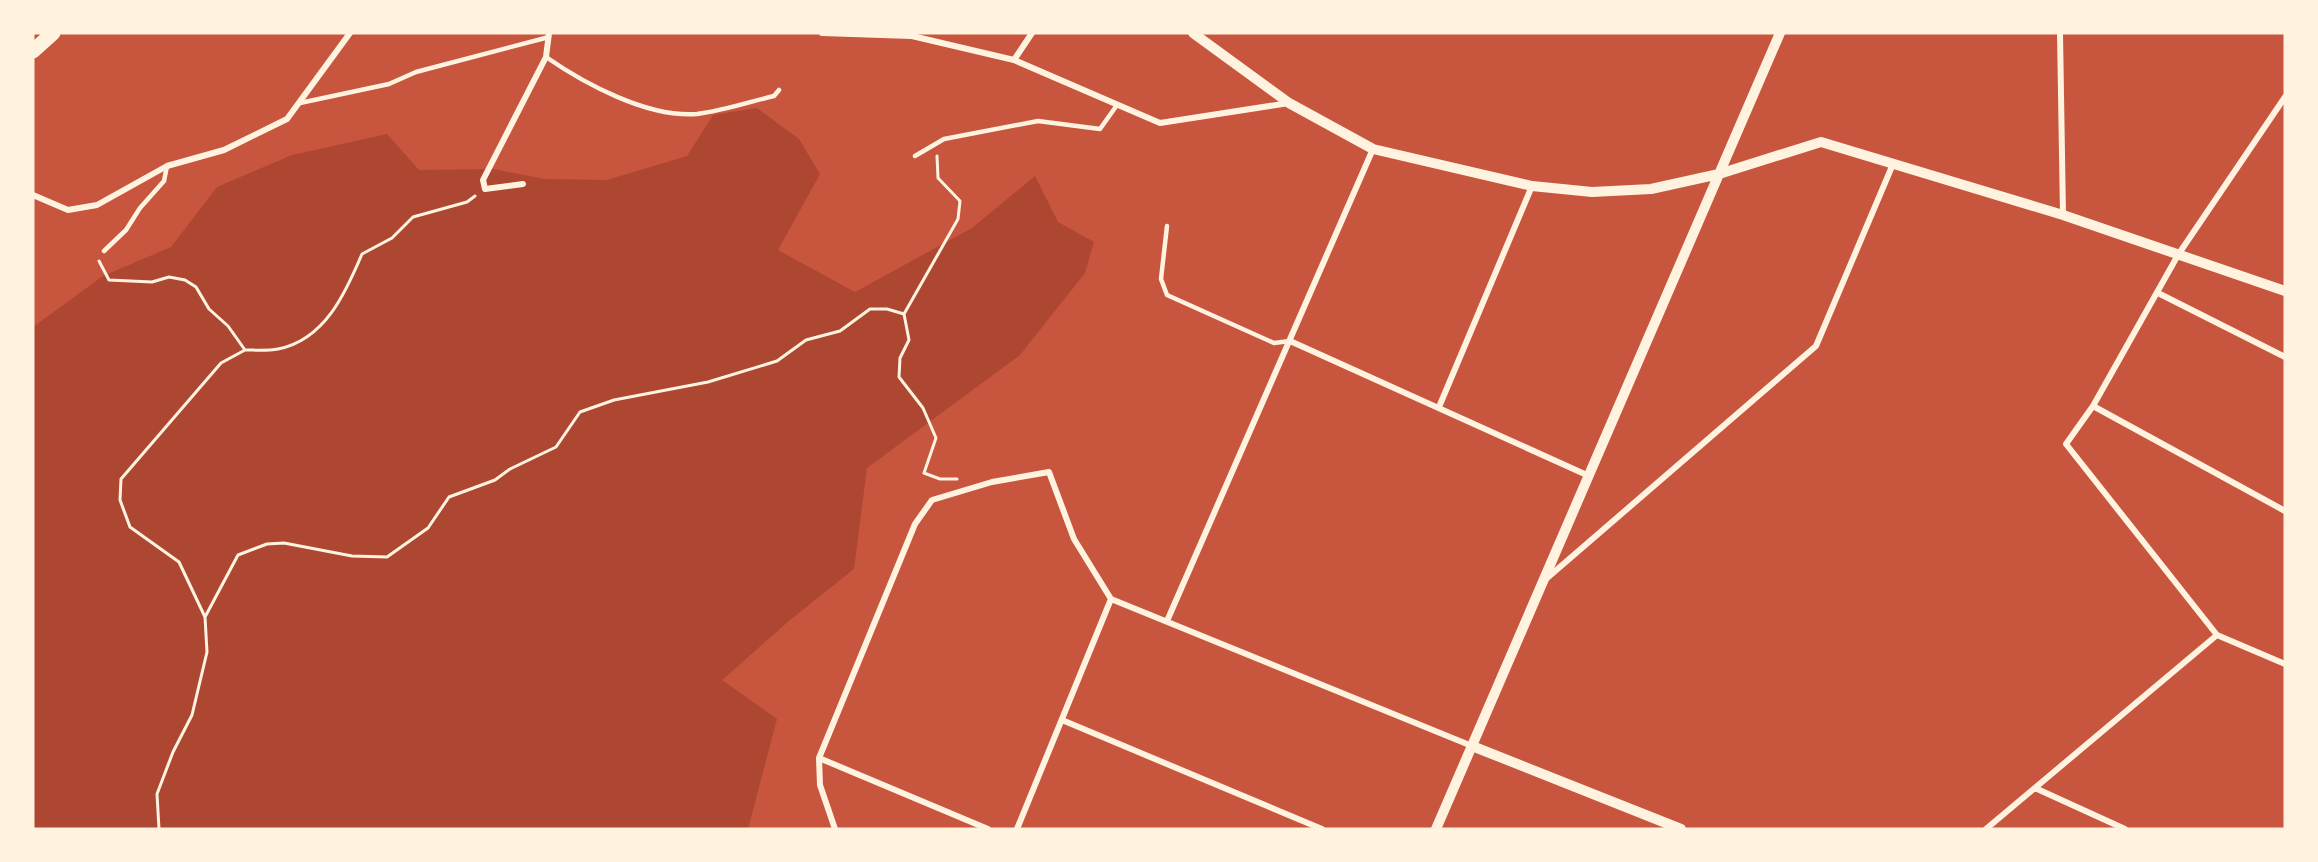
<svg xmlns="http://www.w3.org/2000/svg" width="2318" height="862" viewBox="0 0 2318 862" font-family="'Exo 2',sans-serif">
<rect width="100%" height="100%" fill="#c8553d"/>
<!-- green -->
<path fill="#ae4732" d="M757,108L799,139L820,174L778,250L855,292L972,228L1035,176L1058,222L1094,242L1085,273L1020,355L867,468L854,569L790,620L722,680L777,719L748,829H33V327L103,276L171,247L217,187L292,155L387,134L419,170L493,169L545,179L607,180L687,156L713,115Z"/>
<g fill="none" stroke-linecap="round" stroke-linejoin="round">
<!-- path -->
<path stroke="#fff3e0" stroke-width="3" d="M937,156L938,178L960,201L958,219L904,314L909,340L900,358L899,377L923,408L936,438L924,473L940,479H957
M99,261L109,280L152,282L169,277L185,280L196,287L209,309L228,326L245,350L221,363L121,479L120,500L130,527L179,562L205,617L207,652L192,715L173,752L157,794L159,829
M245,350C256,350 268,351 278,349C325,340 346,292 362,254L392,238L413,217L467,202L475,196
M205,617L238,555L267,544L284,543L352,556L387,557L428,528L449,497L495,480L510,469L556,447L580,412L614,400L708,382L777,361L806,340L840,331L870,309H887L904,314"/>
<!-- service -->
<path stroke="#fff3e0" stroke-width="4.5" d="M546,57C585,84 648,118 697,114C722,111 749,102 774,96L779,90
M300,103L389,84L416,72L549,37
M915,156L944,139L1038,121L1100,129L1117,105
M1167,226L1161,279L1167,295L1274,343L1290,341
M104,251L126,230L140,208L164,181L167,166"/>
<!-- minor -->
<path stroke="#fff3e0" stroke-width="6" d="M822,33L912,36L1014,60L1160,123L1289,103
M2060,33L2063,215
M1014,60L1032,33
M2285,97L2178,255L2093,406L2066,444L2217,635L2285,664
M523,184L485,189L483,180L546,57L549,33
M33,195L68,210L97,205L167,166L224,150L287,119L350,33
M2158,293L2285,357
M1290,341L1589,476
M2093,406L2285,511
M1439,407L1532,186
M1546,579L1816,346L1893,164
M1167,621L1373,149
M1062,720L1322,829
M819,758L988,829
M2035,788L2125,829
M835,829L820,785L819,758L915,524L932,500L992,482L1049,472L1074,539L1111,599L1472,746
M1017,829L1111,599
M1986,829L2217,635"/>
<!-- tertiary -->
<path stroke="#fff3e0" stroke-width="10" d="M1193,33L1289,103L1373,149L1532,186L1592,192L1651,189L1719,174L1821,142L2063,215L2285,291
M1472,746L1681,829
M1436,829L1780,33"/>
<!-- primary -->
<path stroke="#fff3e0" stroke-width="15" d="M33,51L53,33"/>
</g>
<!-- border -->
<rect width="2318" height="862" fill="none" stroke="#fff3e0" stroke-width="69"/>
</svg>
